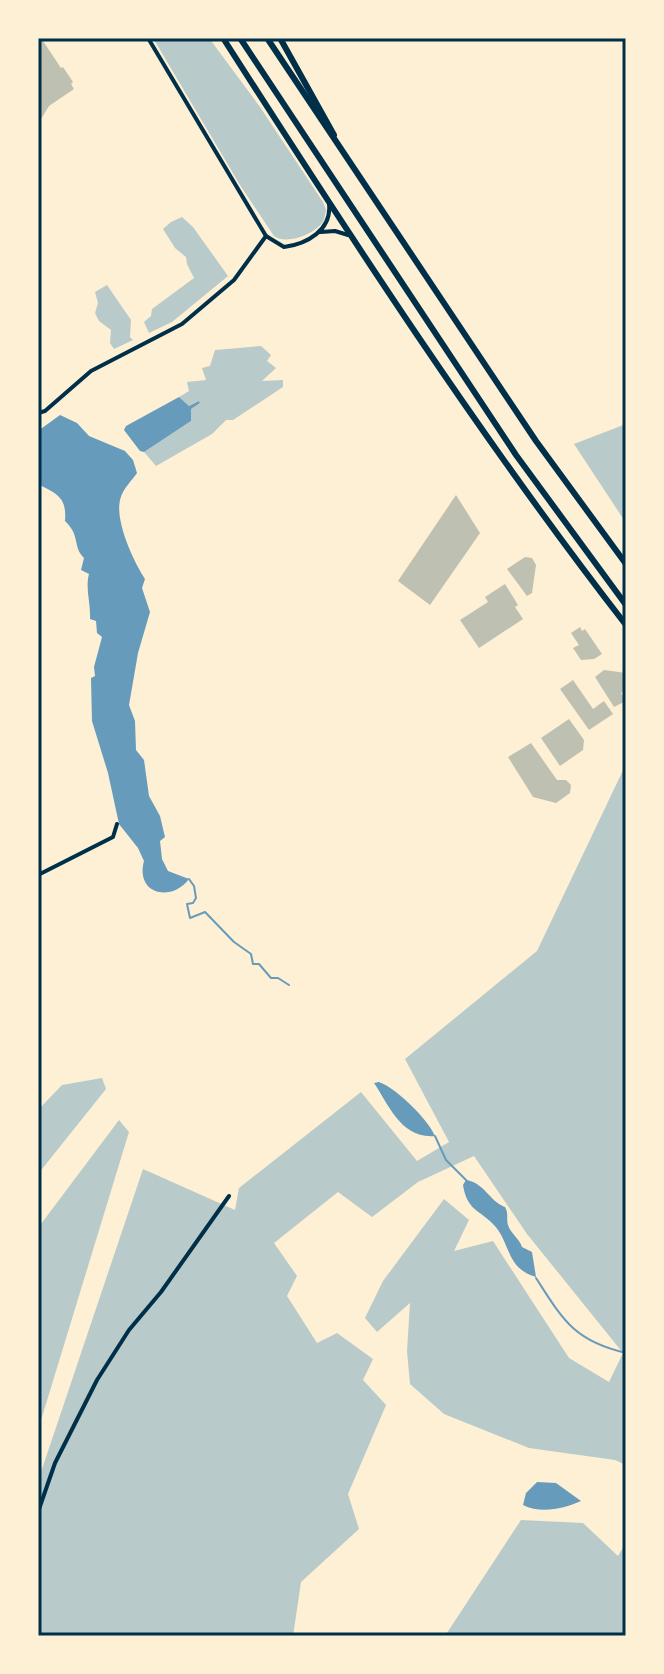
<svg xmlns="http://www.w3.org/2000/svg" width="664" height="1674" viewBox="0 0 664 1674" font-family="'Nunito Sans',sans-serif">
<rect width="100%" height="100%" fill="#fdf0d5"/>
<!-- green -->
<path fill="#b9caca" d="M153,38H209L260,107L323,202L326,210C325,214 325,219 322,223C313,235 286,245 274,236L240,185Z
M182,217L193,227L228,276L172,322L149,333L144,322L151,316L152,309L194,278L187,264L186,257L175,248L163,229L171,222Z
M107,285L131,320L130,337L133,340L114,349L110,343L111,330L99,321L95,313L98,303L95,292Z
M261,346L271,355L267,361L276,368L262,381L283,380V387L233,420H226L212,434L156,466L144,452L191,421V409L200,403L199,401L189,406L179,397L189,391L187,382L206,380L202,368L210,366L215,350Z
M626,424V523L574,444Z
M626,764V1465L615,1460L529,1448L444,1414L410,1384L407,1351L410,1303L377,1332L365,1318L383,1281L444,1199L469,1220L454,1251L493,1241L569,1358L609,1382L623,1353L527,1234L474,1156L418,1182L372,1217L338,1192L274,1243L297,1276L287,1296L317,1343L337,1333L373,1359L363,1380L386,1405L348,1494L359,1529L301,1582L293,1636H38V1481L143,1169L235,1210L239,1188L361,1092L417,1161L449,1142L405,1059L537,951Z
M102,1078L106,1089L38,1174L39,1109L62,1085Z
M119,1120L129,1132L38,1430V1228Z
M521,1520L583,1523L618,1556L626,1543V1636H445Z"/>
<!-- water -->
<path fill="#669bbc" d="M179,397L189,406L199,401L200,403L191,409V421L144,452L140,451L124,430L126,426Z
M60,415L77,423L89,436L125,451L133,460L137,473C131,482 123,488 120,500C115,521 133,561 145,579L142,588L150,612L138,653L129,705L135,721L136,750L144,760L149,796L160,816L165,837L160,841L162,859L168,871L189,879C171,903 135,894 144,861L138,848L119,824L108,773L92,721L91,678L95,676L94,667L102,637L97,633L96,621L90,619C91,604 85,589 89,574L81,570L84,558C72,546 81,536 65,521C67,497 57,494 38,484V431Z
M379,1082C396,1088 428,1119 435,1136C401,1139 389,1105 374,1083Z
M466,1180C485,1183 489,1201 505,1207C509,1214 506,1218 508,1225C511,1234 519,1238 522,1247L532,1252L536,1277C505,1268 511,1242 493,1224C478,1209 467,1210 463,1185Z
M537,1482L556,1483L581,1501C563,1509 541,1514 523,1505L526,1493Z"/>
<g fill="none" stroke-linecap="round" stroke-linejoin="round">
<!-- stream -->
<path stroke="#669bbc" stroke-width="2" d="M189,879L194,886L196,898L193,903L187,904L190,918L205,912L234,942L251,954L253,964H259L271,978H278L289,985
M435,1136L446,1160L467,1181
M536,1278C563,1320 574,1341 626,1353"/>
</g>
<!-- building -->
<path fill="#bec0b2" d="M38,38H41L61,68L63,67L73,82L71,84L74,89L49,106L38,124Z
M456,495L480,533L430,605L398,581Z
M525,557L532,558L536,565L532,593L527,596L507,569Z
M505,584L518,605L515,607L523,619L479,648L460,620L488,602L485,597Z
M580,627L582,631L585,629L602,654L594,659L581,660L573,648L579,645L571,633Z
M604,670L626,673V690L621,693L626,701L614,707L595,677Z
M573,680L593,709L604,701L613,714L589,730L560,689Z
M569,719L584,740L583,750L560,766L541,738Z
M531,743L557,780H566L571,785L570,793L556,803L533,797L508,757Z"/>
<g fill="none" stroke-linecap="round" stroke-linejoin="round">
<!-- minor -->
<path stroke="#003049" stroke-width="4" d="M148,38L266,236
M38,875L113,837L117,824
M38,1512L55,1463L97,1380L129,1330L161,1292L229,1196"/>
<!-- tertiary -->
<path stroke="#003049" stroke-width="4" d="M321,232L335,231L348,235
M38,413L45,411L91,371L182,324L234,280L266,236L284,247C307,244 332,230 329,204"/>
<!-- primary -->
<path stroke="#003049" stroke-width="6" d="M223,38C351,238 480,437 626,625
M280,38L334,135"/>
<!-- trunk -->
<path stroke="#003049" stroke-width="6" d="M240,38L516,455L626,605
M267,38L536,441L626,564"/>
</g>
<!-- border -->
<rect width="664" height="1674" fill="none" stroke="#fdf0d5" stroke-width="80"/>
<rect x="40" y="40" width="584" height="1594" fill="none" stroke="#003049" stroke-width="3"/>
</svg>
